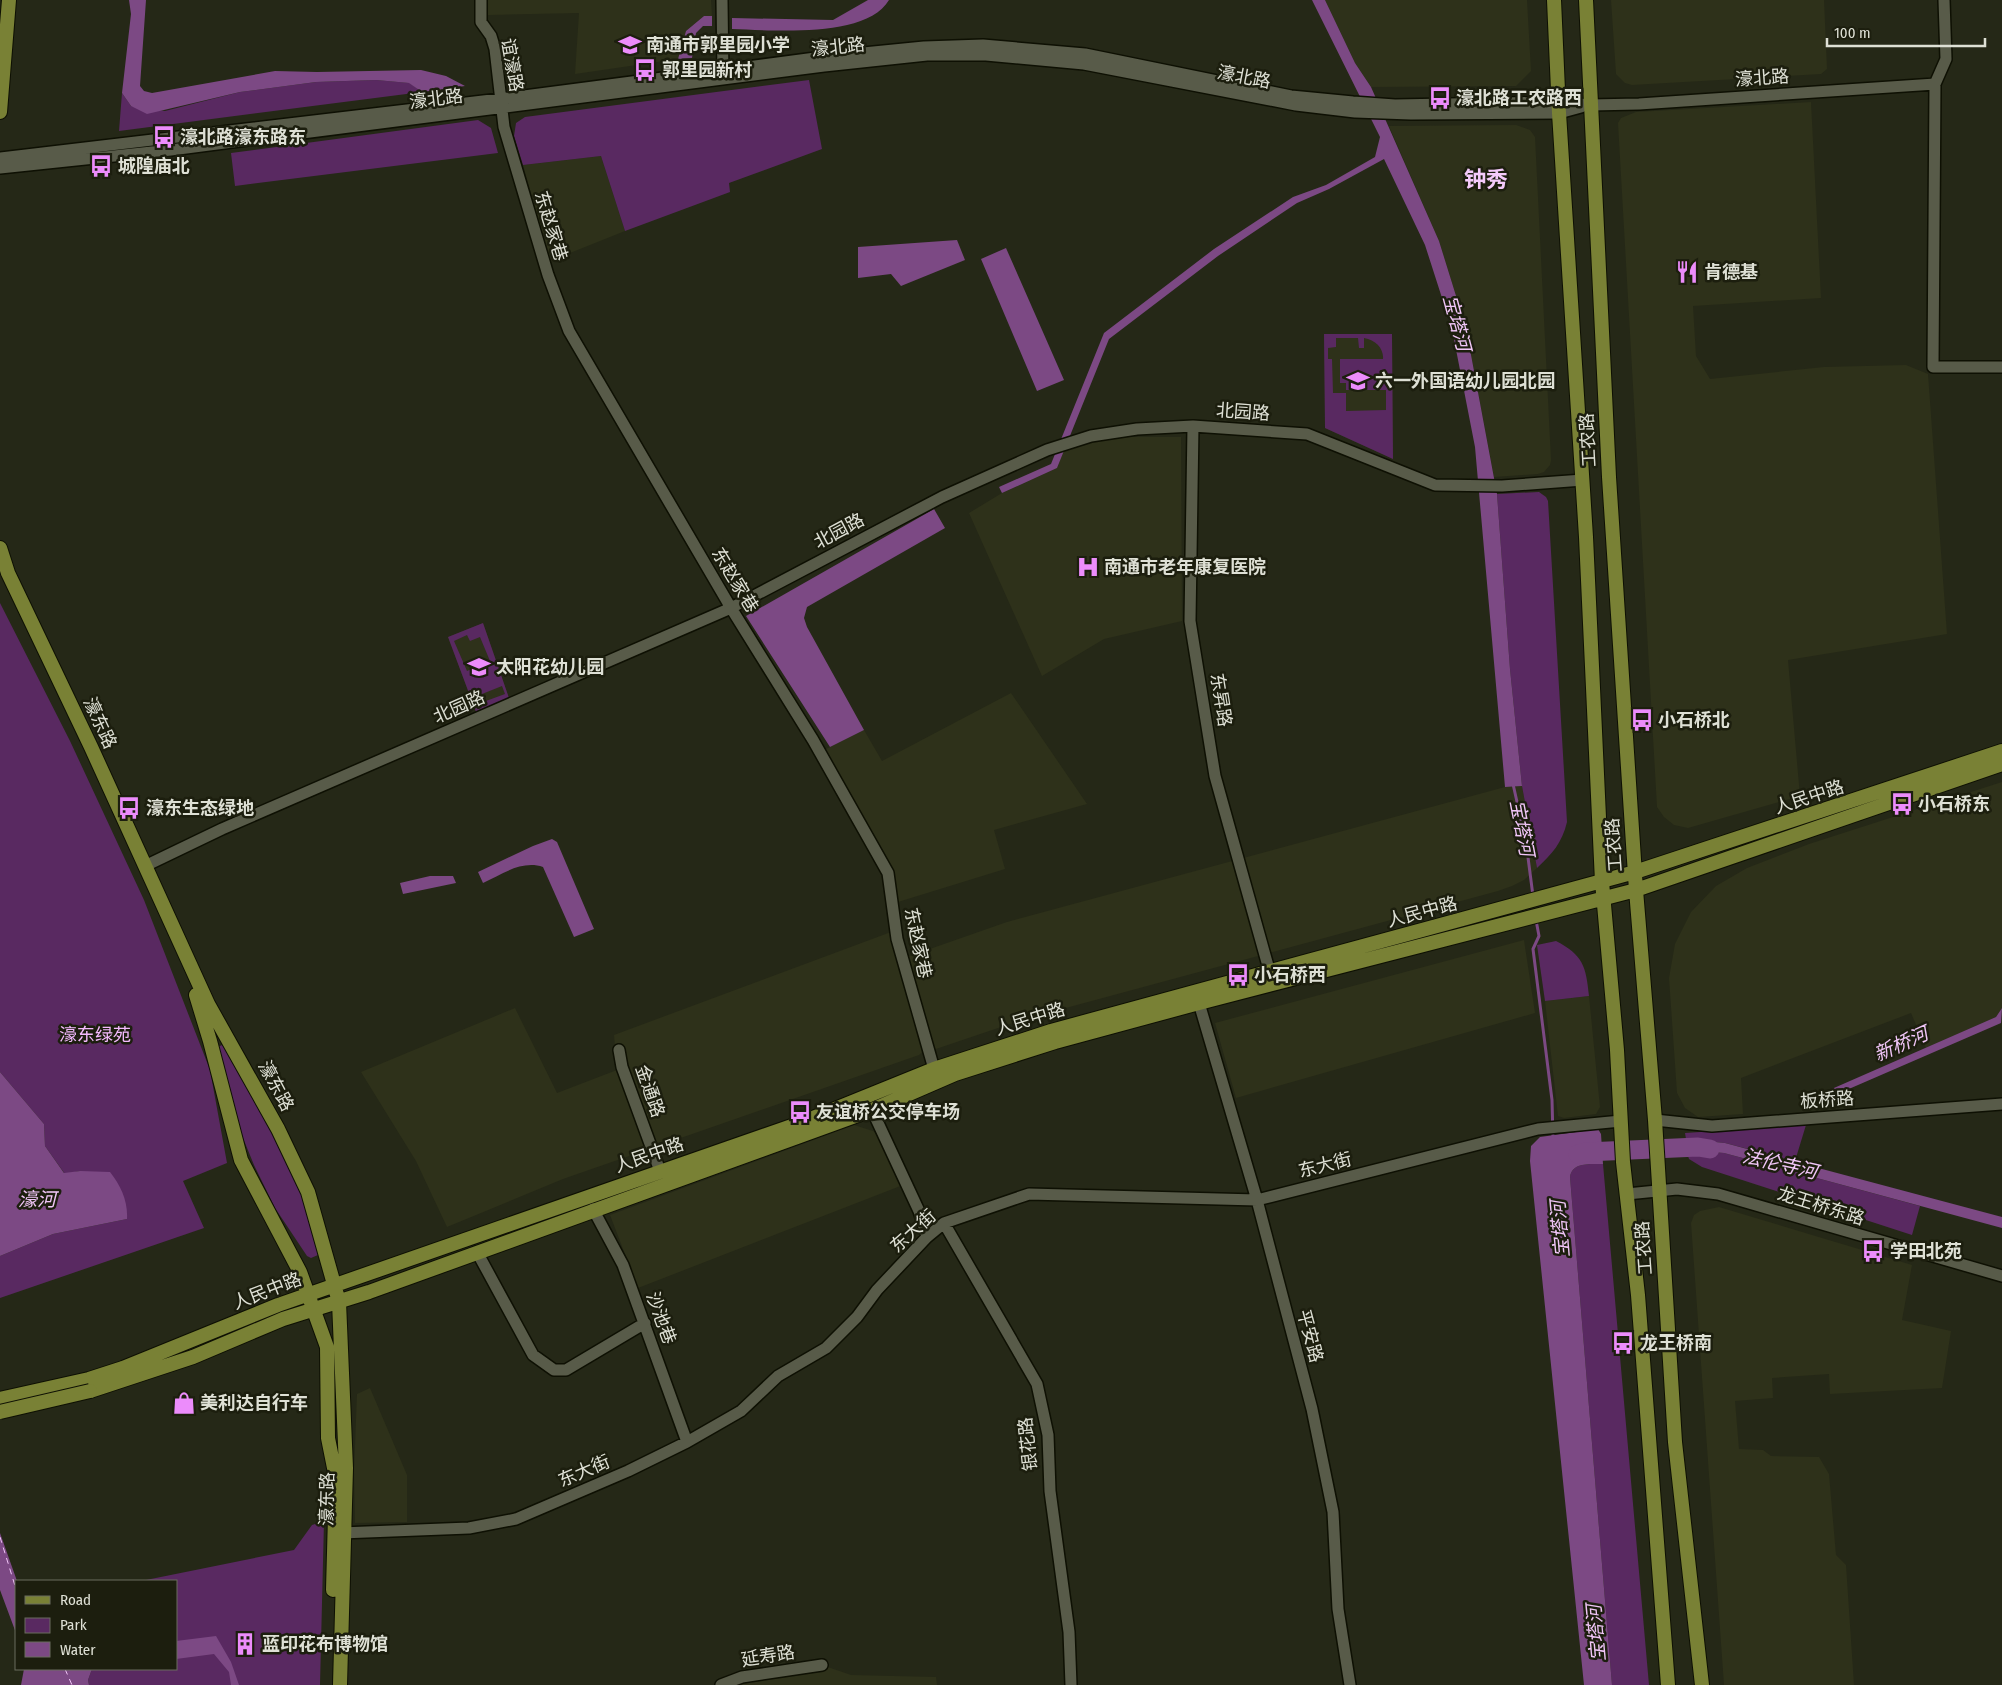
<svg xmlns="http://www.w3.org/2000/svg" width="2002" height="1685" viewBox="0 0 2002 1685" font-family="'Fira Sans Condensed','Noto Sans SC',sans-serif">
<rect width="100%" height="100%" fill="#252817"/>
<!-- built -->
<path fill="#2e311a" d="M488,0H711L712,16H704L686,31L678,59L575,74L579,13L488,15Z
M1325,0H1527L1531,71L1516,86L1371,87L1355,63Z
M1611,0H1824L1827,69L1821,74L1632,85L1625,83L1616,74Z
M1811,102L1821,298L1693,306L1696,356L1710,379L1824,367L1906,365L1928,374L1947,634L1788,660L1800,796L1688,828L1674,825L1664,817L1657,807L1618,123L1621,118L1636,112Z
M1516,125L1530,130L1535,137L1551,460L1550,465L1544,472L1538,474L1494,477L1466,328L1439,241L1389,126Z
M601,156L625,231L550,261L523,165Z
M1324,334H1392L1393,459L1325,428Z
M1106,437H1181L1182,621L1104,639L1042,676L969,513L1002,493L1057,468L1065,447H1074Z
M483,623L509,698L476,712L448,637Z
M1011,693L1087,804L994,830L1005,869L898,902L894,872L822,751L864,730L882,761Z
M2002,782V1008L1996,1017L1926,1048L1911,1013L1741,1078L1743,1114L1698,1117L1685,1108L1677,1093L1669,978L1675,944L1691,912L1716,886L1747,868L1809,844Z
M1522,786L1537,868L1524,880L1512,886L1498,891L1025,1019L936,1049L931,1047L907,957L1007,922L1505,787Z
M891,932L921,1045L922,1052L919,1055L563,1179L447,1227L416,1161L361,1072L515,1008L557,1093L617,1070L614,1035Z
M1524,940L1535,1013L1236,1098L1215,1023Z
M1589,996L1600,1107L1596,1114L1564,1118L1558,1116L1545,1001Z
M854,1125L873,1131L880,1136L903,1185L638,1288L610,1215Z
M1719,1207L1912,1265L1902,1320L1951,1331L1942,1388L1830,1394L1829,1374L1772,1378L1773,1398L1735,1401L1739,1449L1763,1450L1771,1456L1819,1457L1829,1474L1836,1555L1846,1565L1854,1685H1724L1691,1223L1694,1215L1700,1211Z
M370,1388L407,1475V1522L355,1523L354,1471L357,1394Z
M822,1665L851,1675L936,1677L937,1685H721Z"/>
<!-- green -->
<path fill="#592961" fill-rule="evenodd" d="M376,80L410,83L422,92L119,131L122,93L131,106L165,111L240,92L316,82Z
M809,80L822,149L729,183L730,192L625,231L601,156L523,165L514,136L516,123L525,117Z
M478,120L491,128L498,153L235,186L231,153Z
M1324,334H1392L1393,459L1325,428ZM1336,338H1358L1359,348H1364V338C1376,340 1384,349 1383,359H1340V383H1346V390H1386V410L1346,411V393H1333L1332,359H1328V348L1336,347Z
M1539,492L1546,497L1548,501L1567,822C1562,843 1552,854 1537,868L1522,786L1510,669L1497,494Z
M0,603L70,741L144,900L210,1070L227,1163L183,1181L204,1228L0,1298V1256L53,1234L127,1219L80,1171L65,1174L45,1146L44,1124L0,1072Z
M483,623L509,698L476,712L448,637ZM467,635L470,641L480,637L490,661L467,671L454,641ZM502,686L505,694L475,705L472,698Z
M1556,941C1583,955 1586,966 1589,996L1545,1001L1537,945Z
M222,1045L225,1046L261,1107L302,1195L318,1255L311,1258L307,1256L275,1208L254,1165L232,1111L218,1047Z
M1806,1125L1795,1161L1725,1143L1686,1139L1685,1133Z
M1686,1150L1724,1153L1920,1206L1912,1235L1702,1167L1689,1159Z
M1603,1164L1649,1685H1612L1570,1177C1572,1162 1590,1164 1603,1164Z
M324,1521L320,1685H89L88,1680L92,1669H176V1581H141L294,1550L312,1525Z"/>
<!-- water -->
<path fill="#7c4984" d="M129,0H146L140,86L144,91L152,93L275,71L317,72L421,70L446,76L465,86L422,92L409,83L376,80L316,82L240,92L147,114L131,106L122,93L131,14Z
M868,0H889C866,39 771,30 732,29V18L833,20Z
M1312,0H1325L1355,63L1371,87L1439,241L1466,328L1497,494L1510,669L1522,786L1505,787L1475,447L1452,329L1425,245L1384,159L1329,189L1297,203L1218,256L1109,339L1057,468L1002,493L999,487L1051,464L1104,333L1214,249L1293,197L1326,185L1375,157L1380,137Z
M704,16H712V26H703L696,33L692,58L678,59L686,31Z
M957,240L965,260L901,286L891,274L858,278V247Z
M1006,248L1064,380L1037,391L981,259Z
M934,509L945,528L807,607L804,618L807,627L864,730L830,747L746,616Z
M552,839L557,842L594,929L574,937L543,867C522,860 502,874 483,883L478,872L533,846Z
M430,876H453L456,883L403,894L400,883Z
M2002,1008L2001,1023L1805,1108L1802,1102L1996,1017Z
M0,1072L44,1124L45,1146L64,1173L80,1171L110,1172C121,1186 128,1201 127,1219L53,1234L0,1256Z
M1598,1129L1601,1134L1603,1164C1590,1164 1572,1162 1570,1177L1612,1685H1584L1530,1161L1531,1146L1540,1137Z
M1686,1139L1725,1143L2002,1217V1228L1724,1153L1686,1150Z
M0,1533L17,1581L16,1633L0,1590Z
M216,1636L231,1662L239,1685H231L229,1672L214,1654L176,1659V1641Z
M24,1669H92L88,1680L89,1685H21Z"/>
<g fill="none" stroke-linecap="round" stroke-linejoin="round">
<!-- stream -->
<path stroke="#7c4984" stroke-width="3" d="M1513,784L1526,842L1533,896
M1536,920L1539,936L1533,949L1552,1100L1553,1138"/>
<!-- river -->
<path stroke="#7c4984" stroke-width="19" d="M1578,1154L1586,1152L1698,1147L1710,1149"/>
<!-- ferry -->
<path stroke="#f1c6f8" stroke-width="1" stroke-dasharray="6 5" stroke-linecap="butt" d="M0,1537L16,1589
M65,1669L72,1685"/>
<defs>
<path id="minor" d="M481,0V22L491,36L495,49L504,127L548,275L569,331L731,608L813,740L888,873L897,939L934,1069
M722,0L723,76
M1944,0L1946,59L1935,84L1933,367H2002
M0,158L500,99L823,57L924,47L983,45L1085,54L1291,96L1353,102L1395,105L1559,102L1590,105L1639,104L1935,84
M0,168L171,150L824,66L927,55H986L1084,64L1296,105L1355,112L1411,114L1559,113L1581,107
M1193,426L1190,621L1215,776L1270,973
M145,866L222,829L731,608L942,497L1047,450L1091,436L1137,429L1193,426L1307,434L1435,485L1502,486L1583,480
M1199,1003L1257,1200L1312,1409L1333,1512L1338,1609L1350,1685
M619,1050L622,1067L660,1171
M872,1110L919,1211L927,1237
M1655,1120L1712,1126L2002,1104
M1627,1194L1677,1189L1718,1194L2002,1276
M593,1209L623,1265L687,1442
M944,1223L1037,1384L1048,1435L1050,1491L1069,1632L1071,1685
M477,1252L533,1355L554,1370H566L645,1323
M337,1535L341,1533L469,1528L516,1519L628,1471L687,1442L741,1411L778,1376L826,1348L857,1317L877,1290L927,1237L944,1223L1029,1194L1257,1200L1538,1129L1621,1121
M721,1685L742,1677L822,1665"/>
<path id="major" d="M1554,0L1559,113L1586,537L1602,882L1617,1050L1623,1162L1638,1295L1668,1685
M1586,0L1609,477L1636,890L1655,1120L1675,1442L1702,1685
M0,112L9,0
M0,548L8,573L91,747L208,1004L278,1129L308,1192L339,1302L346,1468L340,1685
M196,995L210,1041L241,1160L300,1272L327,1347L328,1438L336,1478L333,1590
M90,1391L193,1357L283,1319L369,1292L872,1110L955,1074L1055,1042L1199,1003L1636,890L2002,764
M0,1399L89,1379L123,1368L278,1305L803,1122L934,1069L1051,1031L1635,872L2002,751"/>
</defs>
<!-- minor casing -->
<use href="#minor" stroke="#0e1003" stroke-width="14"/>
<!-- major casing -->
<use href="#major" stroke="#0e1003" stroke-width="16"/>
<!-- minor -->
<use href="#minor" stroke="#585b49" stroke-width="11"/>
<!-- major -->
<use href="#major" stroke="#798135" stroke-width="14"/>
<defs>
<path id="major-bridge" d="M0,1412L90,1391"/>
</defs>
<!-- major-bridge casing -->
<use href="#major-bridge" stroke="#0e1003" stroke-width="16" stroke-linecap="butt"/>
<!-- major-bridge -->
<use href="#major-bridge" stroke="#798135" stroke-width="14"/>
</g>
<!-- icons -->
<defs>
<symbol id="school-bare" viewBox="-9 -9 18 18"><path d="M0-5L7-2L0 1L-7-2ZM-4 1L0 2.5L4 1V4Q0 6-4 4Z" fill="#ec8cfb" stroke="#1c1e0e" stroke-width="2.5" paint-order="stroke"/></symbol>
<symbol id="bus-bare" viewBox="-9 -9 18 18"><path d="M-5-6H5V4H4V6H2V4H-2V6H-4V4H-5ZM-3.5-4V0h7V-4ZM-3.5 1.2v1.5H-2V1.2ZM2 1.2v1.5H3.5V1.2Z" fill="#ec8cfb" stroke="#1c1e0e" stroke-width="2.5" paint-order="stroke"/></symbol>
<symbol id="restaurant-bare" viewBox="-9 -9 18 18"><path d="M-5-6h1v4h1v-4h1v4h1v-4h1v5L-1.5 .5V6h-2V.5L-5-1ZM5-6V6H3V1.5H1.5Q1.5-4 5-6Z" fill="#ec8cfb" stroke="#1c1e0e" stroke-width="2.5" paint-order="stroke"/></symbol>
<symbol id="hospital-bare" viewBox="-9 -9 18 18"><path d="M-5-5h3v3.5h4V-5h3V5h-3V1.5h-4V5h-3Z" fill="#ec8cfb" stroke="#1c1e0e" stroke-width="2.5" paint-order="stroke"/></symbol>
<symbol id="shop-bare" viewBox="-9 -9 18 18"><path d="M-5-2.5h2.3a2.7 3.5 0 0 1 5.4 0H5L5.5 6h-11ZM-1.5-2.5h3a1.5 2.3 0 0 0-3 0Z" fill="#ec8cfb" stroke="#1c1e0e" stroke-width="2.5" paint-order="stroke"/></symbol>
<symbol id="building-bare" viewBox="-9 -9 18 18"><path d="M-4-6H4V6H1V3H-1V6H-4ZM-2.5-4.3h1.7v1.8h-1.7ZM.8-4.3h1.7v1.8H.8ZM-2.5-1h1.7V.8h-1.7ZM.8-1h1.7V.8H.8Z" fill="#ec8cfb" stroke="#1c1e0e" stroke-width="2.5" paint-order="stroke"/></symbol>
</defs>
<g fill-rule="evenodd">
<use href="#school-bare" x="614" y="29" width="32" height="32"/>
<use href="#bus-bare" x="629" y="54" width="32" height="32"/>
<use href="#bus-bare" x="1424" y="82" width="32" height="32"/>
<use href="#bus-bare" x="148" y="121" width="32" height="32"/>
<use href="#bus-bare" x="85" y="150" width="32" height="32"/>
<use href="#restaurant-bare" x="1671" y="256" width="32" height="32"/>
<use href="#school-bare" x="1342" y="365" width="32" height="32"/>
<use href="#hospital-bare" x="1072" y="551" width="32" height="32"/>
<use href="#school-bare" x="463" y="651" width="32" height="32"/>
<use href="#bus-bare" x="1626" y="704" width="32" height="32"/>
<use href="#bus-bare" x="1886" y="788" width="32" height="32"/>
<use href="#bus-bare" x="113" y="792" width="32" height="32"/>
<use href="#bus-bare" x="1222" y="959" width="32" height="32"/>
<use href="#bus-bare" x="784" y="1096" width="32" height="32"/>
<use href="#bus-bare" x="1857" y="1235" width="32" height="32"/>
<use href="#bus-bare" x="1607" y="1327" width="32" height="32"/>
<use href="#shop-bare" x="168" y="1387" width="32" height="32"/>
<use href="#building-bare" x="229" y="1628" width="32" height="32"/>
</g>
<g text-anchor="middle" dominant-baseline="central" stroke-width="5" stroke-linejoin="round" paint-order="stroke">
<!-- poi labels -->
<g font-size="18" font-weight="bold" fill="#dee0d5" stroke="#1c1e0e" text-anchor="start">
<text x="646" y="45">南通市郭里园小学</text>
<text x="662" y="70">郭里园新村</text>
<text x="1456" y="98">濠北路工农路西</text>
<text x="180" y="137">濠北路濠东路东</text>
<text x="118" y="166">城隍庙北</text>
<text x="1704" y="272">肯德基</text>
<text x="1375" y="381">六一外国语幼儿园北园</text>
<text x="1104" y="567">南通市老年康复医院</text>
<text x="496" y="667">太阳花幼儿园</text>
<text x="1658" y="720">小石桥北</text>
<text x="1918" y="804">小石桥东</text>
<text x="146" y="808">濠东生态绿地</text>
<text x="1254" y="975">小石桥西</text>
<text x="816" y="1112">友谊桥公交停车场</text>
<text x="1890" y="1251">学田北苑</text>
<text x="1640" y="1343">龙王桥南</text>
<text x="200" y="1403">美利达自行车</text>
<text x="262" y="1644">蓝印花布博物馆</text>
</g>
<!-- street labels -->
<g font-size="18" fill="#dee0d5" stroke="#1c1e0e">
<text transform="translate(838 47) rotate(-6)">濠北路</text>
<text transform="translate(512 65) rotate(80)">谊濠路</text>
<text transform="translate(1244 77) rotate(11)">濠北路</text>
<text transform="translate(1762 78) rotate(-4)">濠北路</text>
<text transform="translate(436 99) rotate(-7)">濠北路</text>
<text transform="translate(551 226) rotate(73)">东赵家巷</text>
<text transform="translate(1243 412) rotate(4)">北园路</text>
<text transform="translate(1588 440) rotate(-93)">工农路</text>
<text transform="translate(839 531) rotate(-28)">北园路</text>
<text transform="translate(735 580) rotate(59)">东赵家巷</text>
<text transform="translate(1221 700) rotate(81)">东昇路</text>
<text transform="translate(459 707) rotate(-24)">北园路</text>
<text transform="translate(100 723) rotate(65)">濠东路</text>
<text transform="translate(1809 797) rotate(-18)">人民中路</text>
<text transform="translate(1614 845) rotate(-94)">工农路</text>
<text transform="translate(1422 912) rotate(-15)">人民中路</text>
<text transform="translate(918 943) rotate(78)">东赵家巷</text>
<text transform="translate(1030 1019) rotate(-17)">人民中路</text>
<text transform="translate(276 1086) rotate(62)">濠东路</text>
<text transform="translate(650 1091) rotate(71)">金通路</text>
<text transform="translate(1827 1100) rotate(-4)">板桥路</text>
<text transform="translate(649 1155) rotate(-19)">人民中路</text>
<text transform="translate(1325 1165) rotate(-14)">东大街</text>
<text transform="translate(1821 1206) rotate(17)">龙王桥东路</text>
<text transform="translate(913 1231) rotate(-42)">东大街</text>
<text transform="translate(1644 1248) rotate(-94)">工农路</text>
<text transform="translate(267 1291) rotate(-21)">人民中路</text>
<text transform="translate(661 1318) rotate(70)">沙池巷</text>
<text transform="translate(1310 1336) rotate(75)">平安路</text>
<text transform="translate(1028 1444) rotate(-96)">银花路</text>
<text transform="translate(584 1471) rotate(-23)">东大街</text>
<text transform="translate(327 1499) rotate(-89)">濠东路</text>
<text transform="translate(768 1656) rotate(-9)">延寿路</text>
</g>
<!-- park labels -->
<g font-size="18" fill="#f4bafe" stroke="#1c1e0e">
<text x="95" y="1035">濠东绿苑</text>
</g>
<!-- water labels -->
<g font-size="19" font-style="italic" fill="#f1c6f8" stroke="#1c1e0e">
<text transform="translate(1457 323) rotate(75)">宝塔河</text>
<text transform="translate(1522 828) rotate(79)">宝塔河</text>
<text transform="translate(1901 1044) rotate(-24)">新桥河</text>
<text transform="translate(1780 1164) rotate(13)">法伦寺河</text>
<text x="37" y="1199">濠河</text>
<text transform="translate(1560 1229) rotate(-95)">宝塔河</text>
<text transform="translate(1596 1633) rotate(-95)">宝塔河</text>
</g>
<!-- district labels -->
<g font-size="22" font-weight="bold" fill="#f4cafb" stroke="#1c1e0e">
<text x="1486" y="179">钟秀</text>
</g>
</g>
<!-- legend -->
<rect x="15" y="1580" width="162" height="90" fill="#1c1e0e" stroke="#6a6c5e"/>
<rect x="25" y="1596" width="25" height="8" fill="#798135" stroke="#6a6c5e"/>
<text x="60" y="1605" font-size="15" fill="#dee0d5">Road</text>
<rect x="25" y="1618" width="25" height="15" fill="#592961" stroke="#6a6c5e"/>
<text x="60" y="1630" font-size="15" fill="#dee0d5">Park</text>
<rect x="25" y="1642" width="25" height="15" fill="#7c4984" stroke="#6a6c5e"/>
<text x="60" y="1655" font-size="15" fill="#dee0d5">Water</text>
<!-- scale -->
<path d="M1827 38v8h158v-8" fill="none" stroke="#dee0d5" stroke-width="2.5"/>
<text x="1834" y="38" font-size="15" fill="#dee0d5" stroke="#1c1e0e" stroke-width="4" paint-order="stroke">100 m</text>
</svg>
